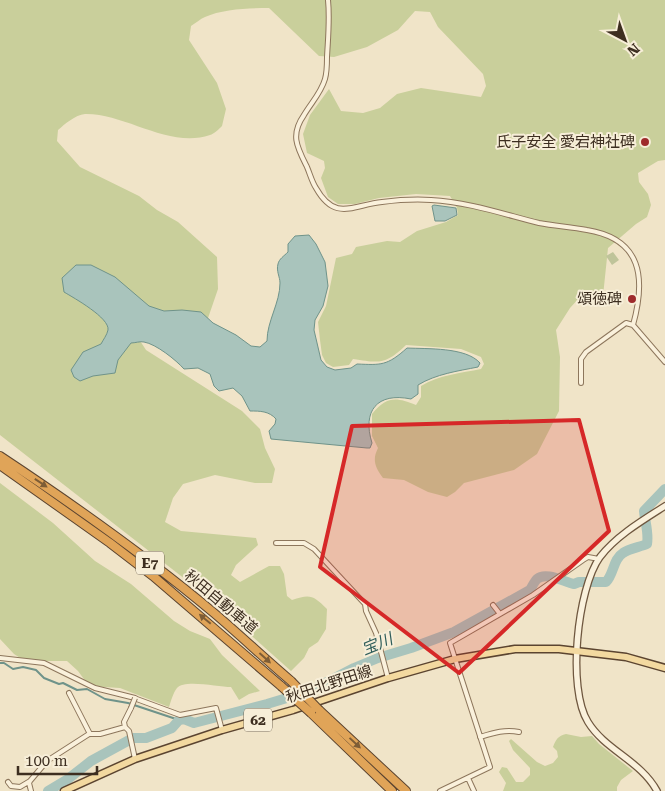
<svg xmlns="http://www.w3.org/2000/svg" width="665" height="791" viewBox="0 0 665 791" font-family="'Roboto Serif','Noto Sans JP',serif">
<rect width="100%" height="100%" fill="#f0e4c8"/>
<!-- green -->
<path fill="#c9cf9b" d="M0,0H665V160L658,161L638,173L639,182L648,194L651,205L647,217L636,224L608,248L603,296H581L570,308L556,330L560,357L559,411L537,454L514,470L464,483L455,492L447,497L428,492L404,480L383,478C375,467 372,460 378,448L372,436V414C387,396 396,397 416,405L421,397V386C439,375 461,373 481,369L484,364L481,357L461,349L406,345C385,365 380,363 353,359L349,365L333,367L326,363L322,355L320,340L318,322L326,306L336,258L352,254L356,247L387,241L400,242L417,231L446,222L458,215L457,208L450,196L416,194L379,198L355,204H338L328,197L321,178L325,168L324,161L307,153L303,134L310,115L329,89L341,111L363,113L380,108L397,94L421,88L481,97L486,86L483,74L438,27L430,12L415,11L398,30L367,47L334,57L319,56L269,8C250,8 222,9 205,17C200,19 196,23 191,26L189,40L217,83L226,109L222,126C219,129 214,134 210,135C169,149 125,113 85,114C75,115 65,124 58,130L57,141L80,167L139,196L157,210L178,222L217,257L218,289L207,321L131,327L146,350L242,411L260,429L265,448L275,469L272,483H255L215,475L183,484L173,498L165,522L181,531L256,538L258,545L236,565L231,575L240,582L269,566H280L284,574L287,596L292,600C310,594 313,595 327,609L326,629L318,642L309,648L304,658L291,671L208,597L0,435Z
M0,483L53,523L95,561L131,584L174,621L190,631L210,639L222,655L260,691L249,694L239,700L231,687C219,687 184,679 177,688C173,693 171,701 169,707L120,688L89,686L78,671L67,661H25L14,654L0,639Z
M566,734L581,737L592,736L599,744L633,771L621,780L617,787V791H503L506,783L499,772L502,767L507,768L516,782H523L530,775V768L513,750L509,741L511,739L537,762L545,766L553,763L558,757L557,751L553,747C556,739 558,736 566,734Z"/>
<!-- cemetery -->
<path fill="#bfc49a" d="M613,252L619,260L612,265L606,256Z"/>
<!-- water -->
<path fill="#a9c4bc" stroke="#6f938a" d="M434,205L456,208L457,215L445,221H435L432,206Z
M309,235L316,244L325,262L328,286L323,306L315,320L314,330L321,360L327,367L335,370L351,368L357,364C381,365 387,366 407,348C427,349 466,347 480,363L478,367C458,371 436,374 418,385V394L411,399C377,392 362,411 372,443L370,448H367L271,439L269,431L275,424L276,419C269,411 260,411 250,411L242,396L233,388L219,391L214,386L210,374L198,368L184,369C176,360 156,344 144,342C140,341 135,343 131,343L118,360L115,373L93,376L80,381L74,377L71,370L83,352L101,344C103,340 107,335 108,330C110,318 74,298 64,292L62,278L76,265H91L115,277L149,306L164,311L182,310L201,312L213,323L236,335L251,346L260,347L267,341C267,321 280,303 280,283C280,277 276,271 278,264C279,259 284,256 288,252V244L295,236Z"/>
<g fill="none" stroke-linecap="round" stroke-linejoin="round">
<!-- stream -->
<path stroke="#6f938a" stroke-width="2" d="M0,663H4L13,669L23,667L36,670L44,678L59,684L63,683L77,690L87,689L105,699L128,703L179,720"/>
<!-- river -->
<path stroke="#a9c4bc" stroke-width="10" d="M48,791L68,779L91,761L133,738H146L172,728L179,720L184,719L194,723L267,704L310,691L354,668L378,658L411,648L454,632L530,590C532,587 534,582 537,579C546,571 564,582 574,584L579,582H606C614,574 613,559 623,553C628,549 640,547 647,544C649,533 645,522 644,511L665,489"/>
<defs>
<path id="street" d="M328,0C330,19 328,38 327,57C327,64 327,72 325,79C321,93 311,103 304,115C290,135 297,147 307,167C310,174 312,182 316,188C335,222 353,205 382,202C398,200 415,199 431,200C468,202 503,214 539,223C555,226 571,227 587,230C642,239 646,278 633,325
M581,383V359L586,352L626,323L633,325L665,362
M276,543H304L314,549L365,604L366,611L376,633L388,678
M493,605L500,614
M0,658L44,663L95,688L135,698
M69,693L90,734
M134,698L180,715L216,708L222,730
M125,727L129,731L135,759
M480,737C493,733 505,729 519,732
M468,778L474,791
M8,782L11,786L20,787L30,781
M31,791L29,783L30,781L47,761L89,734H100L125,727L124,722L131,708
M440,791L490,767L450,643L533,595L583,560L588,557L599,559"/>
<path id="secondary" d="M657,791C641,761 605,750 588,722C567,689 577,589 600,557C616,536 643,520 665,506"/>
<path id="primary" d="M64,791L135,759L222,730L293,710L388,678L455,659L515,649H559L626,657L665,668"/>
<path id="highway" d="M0,456C74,505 146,556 214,613C240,635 265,659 291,681
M0,465L110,543L153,576L281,686
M319,710L406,791
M311,713L392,791"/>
</defs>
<!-- street casing -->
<use href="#street" stroke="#8d765c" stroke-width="6"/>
<!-- secondary casing -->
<use href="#secondary" stroke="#6f573f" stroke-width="8"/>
<!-- primary casing -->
<use href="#primary" stroke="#5b4430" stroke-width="9"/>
<!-- highway casing -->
<use href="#highway" stroke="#5b4430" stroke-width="10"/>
<!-- street -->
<use href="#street" stroke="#faf1dc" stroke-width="4"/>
<!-- secondary -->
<use href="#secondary" stroke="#faf1dc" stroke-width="5.5"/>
<!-- primary -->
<use href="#primary" stroke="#f3d9a0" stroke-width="6"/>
<!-- highway -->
<use href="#highway" stroke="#e0a458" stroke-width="8"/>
<defs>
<path id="street-bridge" d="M131,708L135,698"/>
<path id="highway-bridge" d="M291,681L319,710
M281,686L311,713"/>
</defs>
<!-- street-bridge casing -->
<use href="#street-bridge" stroke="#8d765c" stroke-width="6" stroke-linecap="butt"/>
<!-- highway-bridge casing -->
<use href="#highway-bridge" stroke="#5b4430" stroke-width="10" stroke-linecap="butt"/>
<!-- street-bridge -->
<use href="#street-bridge" stroke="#faf1dc" stroke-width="4"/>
<!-- highway-bridge -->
<use href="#highway-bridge" stroke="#e0a458" stroke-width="8"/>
</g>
<!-- one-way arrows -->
<defs><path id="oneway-solid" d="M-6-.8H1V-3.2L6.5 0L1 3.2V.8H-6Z" transform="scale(1.25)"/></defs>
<g fill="#7e5d36">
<use href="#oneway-solid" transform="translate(41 483) rotate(34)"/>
<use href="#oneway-solid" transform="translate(205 619) rotate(-140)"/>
<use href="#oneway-solid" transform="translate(265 658) rotate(42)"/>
<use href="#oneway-solid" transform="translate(355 743) rotate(43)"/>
</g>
<!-- marked area -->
<path fill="#d62828" fill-opacity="0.2" stroke="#d62828" stroke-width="4" stroke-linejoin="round" d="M579,420L609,531L459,673L320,567L352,426Z"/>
<!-- markers -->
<g fill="#9e2a2b" stroke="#f7eed8" stroke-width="2">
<circle cx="645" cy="142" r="5"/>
<circle cx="632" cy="299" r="5"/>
</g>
<g text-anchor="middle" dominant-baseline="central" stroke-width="4" stroke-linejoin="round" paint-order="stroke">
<!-- shield labels -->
<g fill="#f7eed8" stroke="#756857" stroke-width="1">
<rect x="136" y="551.5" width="28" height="23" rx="4"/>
<rect x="244" y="708.5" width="28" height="23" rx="4"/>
</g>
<g font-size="14" font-weight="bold" fill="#3d2e20">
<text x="150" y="563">E7</text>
<text x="258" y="720">62</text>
</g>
<!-- poi labels -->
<g font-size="15" fill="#3d2e20" stroke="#f7eed8" text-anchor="end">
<text x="635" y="142">氏子安全 愛宕神社碑</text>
<text x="622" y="299">頌徳碑</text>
</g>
<!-- street labels -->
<g font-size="15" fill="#3d2e20" stroke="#f7eed8">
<text transform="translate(221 602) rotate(40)">秋田自動車道</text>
<text transform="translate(329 684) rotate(-18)">秋田北野田線</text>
</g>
<!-- water labels -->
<g font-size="16" font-style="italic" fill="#2f5d5a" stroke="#f7eed8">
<text transform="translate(377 644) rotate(-22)">宝川</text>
</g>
</g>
<!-- north arrow -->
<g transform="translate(625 40) rotate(139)" stroke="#f7eed8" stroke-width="4" paint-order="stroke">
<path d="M0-4L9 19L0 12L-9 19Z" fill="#3d2e20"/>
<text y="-8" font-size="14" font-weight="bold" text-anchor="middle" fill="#3d2e20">N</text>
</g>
<!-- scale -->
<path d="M18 766v8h79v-8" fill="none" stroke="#3d2e20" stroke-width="2.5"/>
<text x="25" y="766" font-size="15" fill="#3d2e20" stroke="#f7eed8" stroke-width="4" paint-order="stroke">100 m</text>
</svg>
